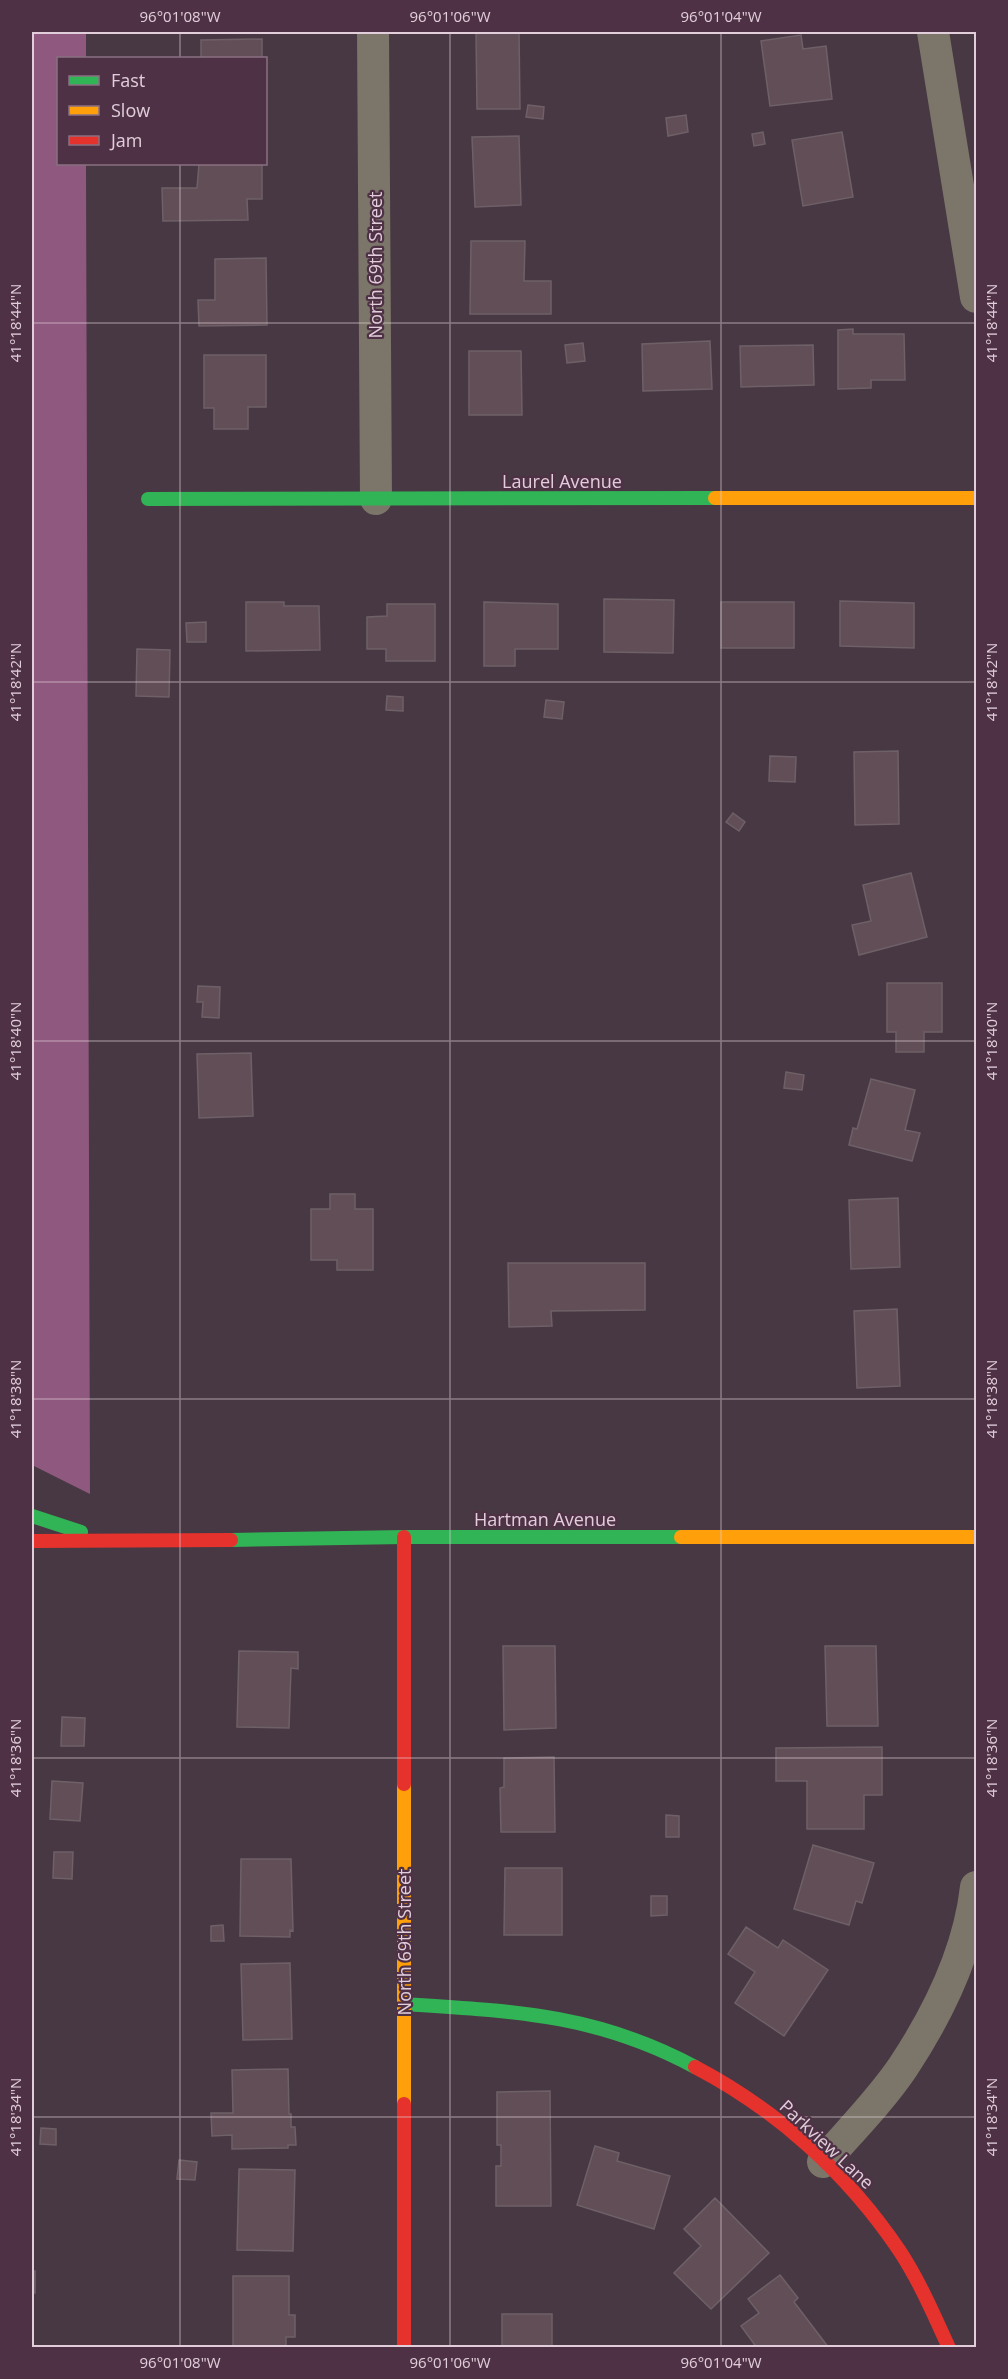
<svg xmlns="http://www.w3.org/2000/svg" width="1008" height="2379" viewBox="0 0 1008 2379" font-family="'Open Sans',sans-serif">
<rect width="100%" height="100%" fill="#483843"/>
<!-- forest -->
<path fill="#8f587e" d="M32,32H86V58H58V164H86L90,1494L32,1465Z"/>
<!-- building -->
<path fill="#624e57" stroke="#6e6067" stroke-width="1.5" d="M476,32H519L520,109H477Z
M801,35L803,49L826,46L832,99L770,106L761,41Z
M262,39V58H201V40Z
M528,105L544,107L543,119L526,117Z
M686,115L688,132L668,136L666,118Z
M763,132L765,144L754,146L752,134Z
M842,132L853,197L803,206L792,140Z
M519,136L521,205L475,207L472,137Z
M199,164H262V199H247L248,220L163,221L162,188H197Z
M471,241H525L524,281H551V314H470Z
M266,258L267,325L199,326L198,300H215V259Z
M853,329V334H904L905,380H871V388L838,389V330Z
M710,341L712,389L643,391L642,344Z
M583,343L585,361L567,363L565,345Z
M813,345L814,385L741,387L740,346Z
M469,351H521L522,415H469Z
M204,355H266V407H248V429H214V408H204Z
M604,599L674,600L673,653L604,652Z
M840,601L914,603V648L840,646Z
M246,602H284V606H319L320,650L246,651Z
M484,602L558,604V649H515V666H484Z
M721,602H794V648H721Z
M387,604H435V661H386V649H367V617L387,616Z
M206,622V642H187L186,623Z
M137,649L170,650L169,697L136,696Z
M387,696L403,697V711L386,710Z
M546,700L564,702L562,719L544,717Z
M898,751L899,824L855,825L854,752Z
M770,756L796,757L795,782L769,781Z
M733,813L745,822L739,831L726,822Z
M911,873L927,937L859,955L852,925L871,921L863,885Z
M887,983H942V1032H924V1052H896V1032H887Z
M198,986L220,987L219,1018L202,1017L203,1002H197Z
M251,1053L253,1116L199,1118L197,1054Z
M786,1072L804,1075L802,1090L784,1088Z
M871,1079L915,1090L905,1130L920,1133L912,1161L849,1145L853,1128L857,1129Z
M330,1194H355V1209H373V1270H337V1260H311V1209H330Z
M898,1198L900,1267L851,1269L849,1200Z
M508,1263H645V1310L551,1311L552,1326L509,1327Z
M897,1309L900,1386L857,1388L854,1311Z
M503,1646H555L556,1728L504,1730Z
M825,1646H876L878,1726H827Z
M239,1651L298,1652V1669L291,1668L289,1728L237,1727Z
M62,1717L85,1718L84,1746H61Z
M882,1747V1795H864V1829H807V1781H776V1748Z
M554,1757L555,1832H501L500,1788L504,1787V1758Z
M52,1781L83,1783L80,1821L50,1819Z
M666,1815L679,1816V1837H666Z
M813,1845L874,1863L862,1903L856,1901L849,1925L794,1909Z
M54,1852H73L72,1879L53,1878Z
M241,1859H291L293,1931L290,1930V1937L240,1936Z
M505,1868H562V1935H504Z
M651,1896H667V1915L651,1916Z
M223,1925L224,1941H211V1926Z
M746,1927L778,1948L783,1940L828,1970L784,2036L735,2003L755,1972L728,1954Z
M290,1963L292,2039L243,2040L241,1964Z
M288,2069L289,2114H291V2127H295L296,2145H288V2148L232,2149V2135L212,2136L211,2113H233L232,2070Z
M550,2091L551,2206H496V2166H501V2145H497V2092Z
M41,2128L56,2129V2145L40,2144Z
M595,2146L619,2153L617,2161L670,2176L654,2229L577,2205Z
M179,2160L197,2162L195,2180L177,2179Z
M239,2169L295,2170L293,2251L237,2250Z
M715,2198L769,2253L711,2309L674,2273L701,2246L684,2229Z
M32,2271H35V2293H32Z
M780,2275L798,2298L794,2302L829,2348H757L741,2326L759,2313L748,2299Z
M233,2276H289V2315H295V2337H286V2348H233Z
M502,2314H552V2348H502Z"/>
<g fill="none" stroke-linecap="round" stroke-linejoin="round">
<!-- street -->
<path stroke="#7b7669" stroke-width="32" d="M373,32L376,499
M933,32L976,297
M823,2162C850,2131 880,2101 903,2067C938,2014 969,1950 976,1887"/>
<!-- fast -->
<path stroke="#30b455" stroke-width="14" d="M148,499L715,498
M32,1516L81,1532
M231,1540L404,1537H681
M404,2004C513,2011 597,2014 695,2067"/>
<!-- slow -->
<path stroke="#ff9f0a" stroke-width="14" d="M715,498H976
M681,1537H976
M404,1784V2104"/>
<!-- jam -->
<path stroke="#e5322d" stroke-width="14" d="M404,1537V1784
M32,1541L231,1540
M695,2067C777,2110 847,2173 899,2250C919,2280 934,2315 949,2348
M404,2104V2348"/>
</g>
<!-- ticks -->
<path fill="none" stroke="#e1ceda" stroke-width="1.5" stroke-opacity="0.45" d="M180,32V58M450,32V2348M721,32V2348M180,164V2348M32,323H976M32,682H976M32,1041H976M32,1399H976M32,1758H976M32,2117H976"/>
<g text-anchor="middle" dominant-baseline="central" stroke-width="4.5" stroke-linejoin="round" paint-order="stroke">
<!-- street labels -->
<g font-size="18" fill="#e1ceda" stroke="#4f3146">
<text transform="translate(375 265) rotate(-90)">North 69th Street</text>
<text x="562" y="481">Laurel Avenue</text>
<text x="545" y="1519">Hartman Avenue</text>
<text transform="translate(404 1942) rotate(-90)">North 69th Street</text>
<text transform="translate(827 2144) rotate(43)">Parkview Lane</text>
</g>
</g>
<!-- border -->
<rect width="1008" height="2379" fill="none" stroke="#4f3146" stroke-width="66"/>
<!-- legend -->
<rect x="57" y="57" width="210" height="108" fill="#4f3146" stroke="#897081" stroke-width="1.5"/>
<rect x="69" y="76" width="30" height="9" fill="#30b455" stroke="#897081" stroke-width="1.5"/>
<text x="111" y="87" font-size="18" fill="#e1ceda">Fast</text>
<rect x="69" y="106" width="30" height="9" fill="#ff9f0a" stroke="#897081" stroke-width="1.5"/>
<text x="111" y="117" font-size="18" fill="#e1ceda">Slow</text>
<rect x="69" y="136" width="30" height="9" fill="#e5322d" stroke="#897081" stroke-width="1.5"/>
<text x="111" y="147" font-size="18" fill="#e1ceda">Jam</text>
<rect x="33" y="33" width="942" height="2313" fill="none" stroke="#e1ceda" stroke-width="2"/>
<g font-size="15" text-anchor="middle" fill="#e1ceda">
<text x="180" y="22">96°01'08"W</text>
<text x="450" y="22">96°01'06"W</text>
<text x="721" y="22">96°01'04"W</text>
<text transform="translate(16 323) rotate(-90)" y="5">41°18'44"N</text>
<text transform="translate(992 323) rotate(-90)" y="5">41°18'44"N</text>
<text transform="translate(16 682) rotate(-90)" y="5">41°18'42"N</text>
<text transform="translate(992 682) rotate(-90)" y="5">41°18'42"N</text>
<text transform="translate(16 1041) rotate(-90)" y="5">41°18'40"N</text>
<text transform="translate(992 1041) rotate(-90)" y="5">41°18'40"N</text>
<text transform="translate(16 1399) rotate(-90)" y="5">41°18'38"N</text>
<text transform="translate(992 1399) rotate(-90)" y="5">41°18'38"N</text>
<text transform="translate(16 1758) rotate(-90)" y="5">41°18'36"N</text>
<text transform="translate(992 1758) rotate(-90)" y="5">41°18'36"N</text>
<text transform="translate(16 2117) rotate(-90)" y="5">41°18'34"N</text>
<text transform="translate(992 2117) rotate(-90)" y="5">41°18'34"N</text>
<text x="180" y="2368">96°01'08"W</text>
<text x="450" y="2368">96°01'06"W</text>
<text x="721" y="2368">96°01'04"W</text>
</g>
</svg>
